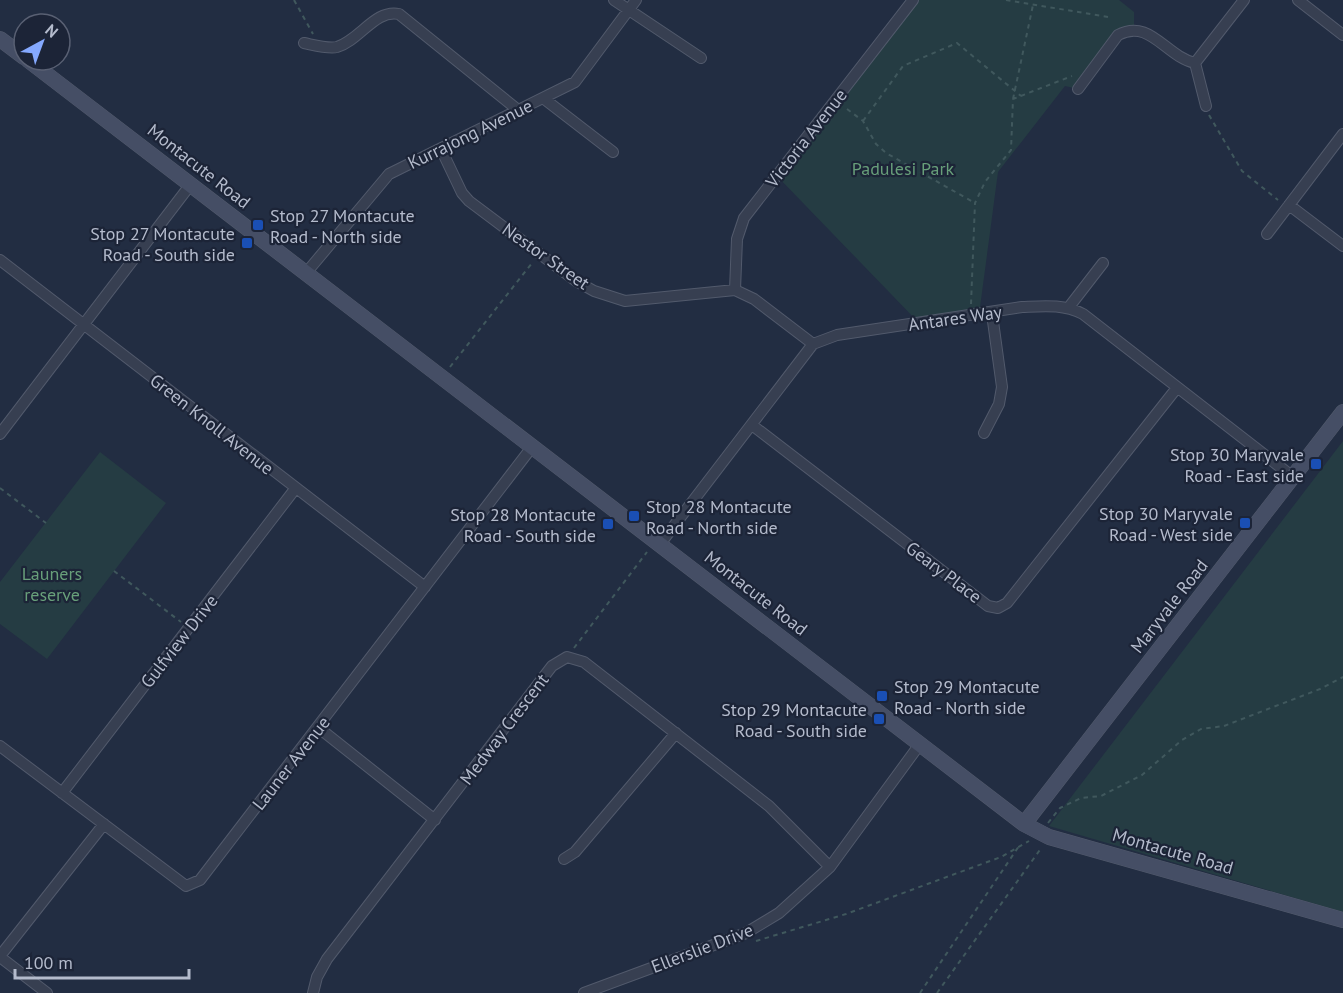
<svg xmlns="http://www.w3.org/2000/svg" width="1343" height="993" viewBox="0 0 1343 993" font-family="'PT Sans',sans-serif">
<rect width="100%" height="100%" fill="#222d42"/>
<!-- green -->
<path fill="#253c43" d="M913,0H1119L1134,12V29L1126,31L1078,89L1065,86L998,172L979,315L919,323L776,175Z
M1343,441V912L1049,826Z
M100,452L166,503L47,659L0,624V582Z"/>
<g fill="none" stroke-linecap="round" stroke-linejoin="round">
<defs>
<path id="minor" d="M614,0L701,58
M1298,0L1343,35
M304,43C314,45 328,49 337,47C360,40 375,9 399,14L518,110
M1195,63L1206,106
M1078,89L1118,35C1150,18 1165,56 1195,63L1244,0
M543,98L613,152
M441,149L462,193L469,201L576,281L594,291L625,301L735,290L754,299L813,344
M1289,205L1343,246
M1267,234L1343,134
M0,260L425,587
M306,273L389,174L575,82L636,0
M735,290L737,239L744,218L913,0
M1069,307L1103,263
M752,425L988,606L998,608L1007,603L1176,389
M984,433L999,404L1002,387L992,314
M0,434L191,184
M660,544L813,344L837,335L1022,307C1045,306 1063,304 1083,314L1293,477
M319,728L435,820
M0,746L186,886L200,880L532,447
M62,793L295,489
M564,859L575,852L676,733
M0,956L104,824
M0,957L47,993
M313,993L317,977L327,959L552,666L567,657L584,662L769,806L830,867
M584,993L746,933L779,913L830,867L920,744"/>
<path id="secondary" d="M0,39L24,57
M28,60L1024,824L1049,837L1343,920
M1024,824L1343,412"/>
</defs>
<!-- minor casing -->
<use href="#minor" stroke="#525a6c" stroke-width="12"/>
<!-- secondary casing -->
<use href="#secondary" stroke="#525a6c" stroke-width="16"/>
<!-- path -->
<path stroke="#40585d" stroke-width="2" stroke-dasharray="4.5 4.5" stroke-linecap="butt" d="M294,0L313,34
M1006,0L1108,17
M1013,99L1033,5
M847,109L863,121L876,144L886,153L975,203
M1209,115L1242,171L1278,200
M863,121L903,66L957,43L1021,96
M971,304L975,203L985,182L1011,150L1013,99L1072,76
M450,367L532,263
M0,488L46,523
M114,571L181,622
M574,648L647,552
M1048,823L1060,808L1081,798L1101,796L1142,775L1182,740L1201,729L1224,726L1320,689L1343,677
M756,941L846,914L1001,857L1029,841
M920,993L1019,846
M937,993L1042,847"/>
<!-- minor -->
<use href="#minor" stroke="#373f51" stroke-width="10"/>
<!-- secondary -->
<use href="#secondary" stroke="#454e65" stroke-width="15"/>
</g>
<!-- markers -->
<g fill="#1a4fb4" stroke="#1c2437" stroke-width="2">
<rect x="252" y="219" width="12" height="12" rx="3"/>
<rect x="241" y="237" width="12" height="12" rx="3"/>
<rect x="1310" y="458" width="12" height="12" rx="3"/>
<rect x="628" y="510" width="12" height="12" rx="3"/>
<rect x="1239" y="517" width="12" height="12" rx="3"/>
<rect x="602" y="518" width="12" height="12" rx="3"/>
<rect x="876" y="690" width="12" height="12" rx="3"/>
<rect x="873" y="713" width="12" height="12" rx="3"/>
</g>
<g text-anchor="middle" dominant-baseline="central" stroke-width="4.5" stroke-linejoin="round" paint-order="stroke">
<!-- street labels -->
<g font-size="18" fill="#b4bbcc" stroke="#1c2437">
<text transform="translate(470 134) rotate(-26)">Kurrajong Avenue</text>
<text transform="translate(806 138) rotate(-52)">Victoria Avenue</text>
<text transform="translate(199 166) rotate(38)">Montacute Road</text>
<text transform="translate(546 256) rotate(35)">Nestor Street</text>
<text transform="translate(955 318) rotate(-8)">Antares Way</text>
<text transform="translate(212 424) rotate(38)">Green Knoll Avenue</text>
<text transform="translate(944 572) rotate(37)">Geary Place</text>
<text transform="translate(756 593) rotate(38)">Montacute Road</text>
<text transform="translate(1169 606) rotate(-52)">Maryvale Road</text>
<text transform="translate(179 641) rotate(-52)">Gulfview Drive</text>
<text transform="translate(504 729) rotate(-53)">Medway Crescent</text>
<text transform="translate(291 763) rotate(-52)">Launer Avenue</text>
<text transform="translate(1173 851) rotate(16)">Montacute Road</text>
<text transform="translate(702 948) rotate(-21)">Ellerslie Drive</text>
</g>
<!-- park labels -->
<g font-size="18" fill="#689f7a" stroke="#1c2437">
<text x="903" y="168">Padulesi Park</text>
<text x="52" y="573">Launers<tspan x="52" dy="21">reserve</tspan></text>
</g>
<!-- poi labels -->
<g font-size="18" fill="#b4bbcc" stroke="#1c2437" text-anchor="end">
<text x="270" y="215" text-anchor="start">Stop 27 Montacute<tspan x="270" dy="21">Road - North side</tspan></text>
<text x="235" y="233">Stop 27 Montacute<tspan x="235" dy="21">Road - South side</tspan></text>
<text x="1304" y="454">Stop 30 Maryvale<tspan x="1304" dy="21">Road - East side</tspan></text>
<text x="646" y="506" text-anchor="start">Stop 28 Montacute<tspan x="646" dy="21">Road - North side</tspan></text>
<text x="1233" y="513">Stop 30 Maryvale<tspan x="1233" dy="21">Road - West side</tspan></text>
<text x="596" y="514">Stop 28 Montacute<tspan x="596" dy="21">Road - South side</tspan></text>
<text x="894" y="686" text-anchor="start">Stop 29 Montacute<tspan x="894" dy="21">Road - North side</tspan></text>
<text x="867" y="709">Stop 29 Montacute<tspan x="867" dy="21">Road - South side</tspan></text>
</g>
</g>
<!-- north arrow -->
<g transform="translate(42 42) rotate(41)"><circle r="28" fill="#1c2437" stroke="#596073" stroke-width="1.5"/>
<path d="M0-4.5L10 22L0 15L-10 22Z" fill="#85a9ff"/>
<text y="-9" font-size="16" font-weight="bold" text-anchor="middle" fill="#b4bbcc">N</text>
</g>
<!-- scale -->
<path d="M15 969v9h174v-9" fill="none" stroke="#b4bbcc" stroke-width="3"/>
<text x="24" y="969" font-size="18" fill="#b4bbcc" stroke="#1c2437" stroke-width="4.5" paint-order="stroke">100 m</text>
</svg>
